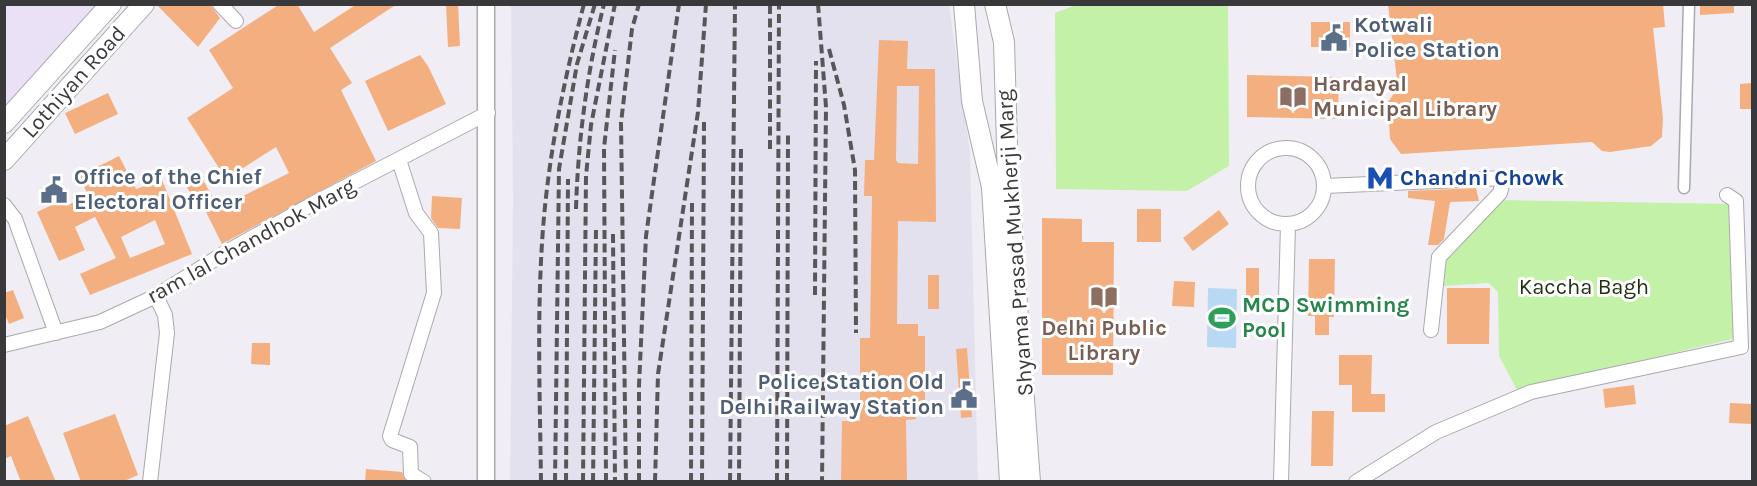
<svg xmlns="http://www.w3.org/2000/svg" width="1757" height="486" viewBox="0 0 1757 486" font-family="Karla,sans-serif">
<rect width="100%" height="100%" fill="#f0eef4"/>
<!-- built -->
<path fill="#e4e1ee" d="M511,5H949L970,152L978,481L510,482L513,199Z"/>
<!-- education -->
<path fill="#eae1f6" d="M5,5H102L5,117Z"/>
<!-- green -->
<path fill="#c4f1a8" d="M1076,5H1228L1229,166L1187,191L1056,189L1055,13Z
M1499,200L1733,204L1741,337L1517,390L1499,356L1498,292L1489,283L1444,286L1445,260Z"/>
<!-- water -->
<path fill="#b7d9f3" d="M1208,288L1237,289L1236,348L1207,347Z"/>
<!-- building -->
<path fill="#f4af80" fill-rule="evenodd" d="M156,4H210L220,18L198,47Z
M280,4H297L314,32L357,4H397L330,48L352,83L341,90L376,161L222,244L204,208L200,210L184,182L199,173L219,208L289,173L276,147L226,179L187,118L233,88L209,50Z
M446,4H458L460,46L448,47Z
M1388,4H1663L1665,27L1653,28L1663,118L1662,137L1651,146L1610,152L1602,151L1592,142L1401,154L1390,139L1388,102L1398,88Z
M1700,4H1734V13L1700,15Z
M1311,22H1350V47H1311Z
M879,40L908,41L907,69H935L936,222L898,221L897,324H918V336H925V408L916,407V419L906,420L907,482H841L842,421H860V338H870L872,196H864L865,160H874ZM897,86H919L918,164L898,163L896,160Z
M420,55L428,66L446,104L388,131L365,81Z
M1247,75L1339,77L1338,119L1247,117Z
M1752,83V109H1740V84Z
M108,93L118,114L75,134L65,113Z
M119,156L136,189L162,180L192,254L90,295L80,274L116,258L95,217L75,227L85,250L59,261L37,212L63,200L66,206L88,195L79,176ZM155,220L165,244L130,258L121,237Z
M1476,188L1479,201L1450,202L1444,239L1438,245H1428L1435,201L1408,198V191Z
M432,196L462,198L460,229L438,228L431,218Z
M1137,209H1161V242H1137Z
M1219,210L1229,224L1193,251L1183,238Z
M1042,218L1082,219V242H1114L1113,375H1042Z
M1309,259H1335L1334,317H1329V335H1315V316H1308Z
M1246,268H1259V298H1246Z
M928,275H939V309H928Z
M1174,281L1195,282L1194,307L1172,306Z
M1447,288H1490L1489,344H1447Z
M13,290L24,318L9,324L4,312V293Z
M252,343H270V365L251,364Z
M967,348L972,417L961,418L956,349Z
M1339,355H1372L1371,394H1385V412H1352V385H1339Z
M1634,385L1636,404L1605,408L1603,389Z
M1730,403L1752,404V424L1729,423Z
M1312,411H1334L1333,466H1311Z
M115,414L138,475L122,482H81L63,433Z
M28,416L56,482H21L11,456L4,459V426Z
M366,469L402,472L406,482H365Z"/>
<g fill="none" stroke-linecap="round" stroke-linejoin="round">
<defs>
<path id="pedestrian" d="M1684,188L1689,4"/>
<path id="minor" d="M220,4L236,21
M1248 186a38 38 0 1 1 76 0a38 38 0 1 1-76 0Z
M399,160L416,213L431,233L434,293L390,436L392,440L410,447L411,474L424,482
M1325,186L1504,178L1500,193L1439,257L1431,330
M4,205L15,219L56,333
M4,345L100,322L156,296L228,251L314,203L488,113
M150,482L167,333L165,315L156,296
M1281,482L1288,225
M1356,482L1436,432L1531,392L1741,347L1736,201L1727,195"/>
<path id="tertiary" d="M486,482V4"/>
<path id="secondary" d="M964,4L972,101L992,187L1010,482
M995,4L1004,42L1008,180L1030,482
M4,123L111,4
M4,160L144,4"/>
</defs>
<!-- pedestrian casing -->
<use href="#pedestrian" stroke="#aaa9ae" stroke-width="13"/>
<!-- minor casing -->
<use href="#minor" stroke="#aaa9ae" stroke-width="16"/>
<!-- tertiary casing -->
<use href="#tertiary" stroke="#aaa9ae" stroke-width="19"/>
<!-- secondary casing -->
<use href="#secondary" stroke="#aaa9ae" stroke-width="22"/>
<!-- pedestrian -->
<use href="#pedestrian" stroke="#fff" stroke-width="10"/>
<!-- minor -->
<use href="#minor" stroke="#fff" stroke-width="14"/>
<!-- tertiary -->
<use href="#tertiary" stroke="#fff" stroke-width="16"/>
<!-- secondary -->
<use href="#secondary" stroke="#fff" stroke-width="20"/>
<!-- rail -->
<path stroke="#575658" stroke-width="4" stroke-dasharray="9 4.5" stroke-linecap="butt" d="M818,4L826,107L822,482
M829,49L844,105L855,170L856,333
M770,149V4
M576,209C578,140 587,72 604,4
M613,234L615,482
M815,295L816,61
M541,482C540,402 537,322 542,243C547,162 563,83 584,4
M555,482L559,169L577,64L595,4
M566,482L568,179
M583,482L586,176L591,125L615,4
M593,482L596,228
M606,482L604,148L615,50
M626,482L621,123L632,29L639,4
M639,482V385L646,236L679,4
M655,482L658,374L698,112L706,4
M691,482L692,199
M702,482L704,122
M730,482L735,4
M739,482L741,148
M777,482L779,4
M787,482L788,131"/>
</g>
<!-- icons -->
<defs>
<symbol id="civic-bare" viewBox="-9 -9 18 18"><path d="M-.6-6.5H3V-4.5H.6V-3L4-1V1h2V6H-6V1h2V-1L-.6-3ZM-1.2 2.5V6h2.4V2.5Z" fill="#5c6f8a" stroke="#fff" stroke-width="2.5" paint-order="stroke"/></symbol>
<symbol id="library-bare" viewBox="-9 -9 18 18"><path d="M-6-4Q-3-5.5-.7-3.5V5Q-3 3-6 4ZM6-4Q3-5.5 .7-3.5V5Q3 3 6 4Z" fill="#8d6e63" stroke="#fff" stroke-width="2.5" paint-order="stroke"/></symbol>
<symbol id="metro-bare" viewBox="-9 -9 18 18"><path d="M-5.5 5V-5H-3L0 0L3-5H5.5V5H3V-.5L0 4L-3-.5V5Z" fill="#1a4fb4" stroke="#fff" stroke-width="2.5" paint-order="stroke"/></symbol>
<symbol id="stadium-bare" viewBox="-9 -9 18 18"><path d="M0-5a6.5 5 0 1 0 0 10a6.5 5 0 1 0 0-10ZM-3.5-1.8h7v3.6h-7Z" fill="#2e9e5b" stroke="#fff" stroke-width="2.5" paint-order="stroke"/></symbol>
</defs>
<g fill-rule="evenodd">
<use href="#civic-bare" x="1315" y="19" width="38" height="38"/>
<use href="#library-bare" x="1274" y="78" width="38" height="38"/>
<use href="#metro-bare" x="1361" y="159" width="38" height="38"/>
<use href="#civic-bare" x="35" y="171" width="38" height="38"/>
<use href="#library-bare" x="1085" y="278" width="38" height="38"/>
<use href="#stadium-bare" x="1203" y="299" width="38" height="38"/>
<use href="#civic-bare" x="945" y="376" width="38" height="38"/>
</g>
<g text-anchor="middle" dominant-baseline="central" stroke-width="6" stroke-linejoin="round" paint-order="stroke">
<!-- service labels -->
<g font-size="22" font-weight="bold" fill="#4e5e75" stroke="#fff" text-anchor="start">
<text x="1354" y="25">Kotwali<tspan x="1354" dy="25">Police Station</tspan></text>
<text x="74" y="177">Office of the Chief<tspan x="74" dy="25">Electoral Officer</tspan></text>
<text x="944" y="382" text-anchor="end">Police Station Old<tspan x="944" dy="25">Delhi Railway Station</tspan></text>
</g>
<!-- street labels -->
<g font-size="22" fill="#39383a" stroke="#fff">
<text transform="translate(74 82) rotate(-48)">Lothiyan Road</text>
<text transform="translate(251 241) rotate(-29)">ram lal Chandhok Marg</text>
<text transform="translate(1015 243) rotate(-94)">Shyama Prasad Mukherji Marg</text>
</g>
<!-- education labels -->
<g font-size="22" font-weight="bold" fill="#785e54" stroke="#fff" text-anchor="start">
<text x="1313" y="84">Hardayal<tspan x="1313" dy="25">Municipal Library</tspan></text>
<text x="1104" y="328" text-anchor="middle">Delhi Public<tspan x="1104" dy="25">Library</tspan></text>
</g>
<!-- transit labels -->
<g font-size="22" font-weight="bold" fill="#164399" stroke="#fff" text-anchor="start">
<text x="1400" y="178">Chandni Chowk</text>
</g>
<!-- park labels -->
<g font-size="22" fill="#1e310e" stroke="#fff">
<text x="1584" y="287">Kaccha Bagh</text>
</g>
<!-- leisure labels -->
<g font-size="22" font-weight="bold" fill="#27864d" stroke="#fff" text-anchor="start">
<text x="1242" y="305">MCD Swimming<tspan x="1242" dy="25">Pool</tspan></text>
</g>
</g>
<!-- border -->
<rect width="1757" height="486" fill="none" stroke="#39383a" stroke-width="12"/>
</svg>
